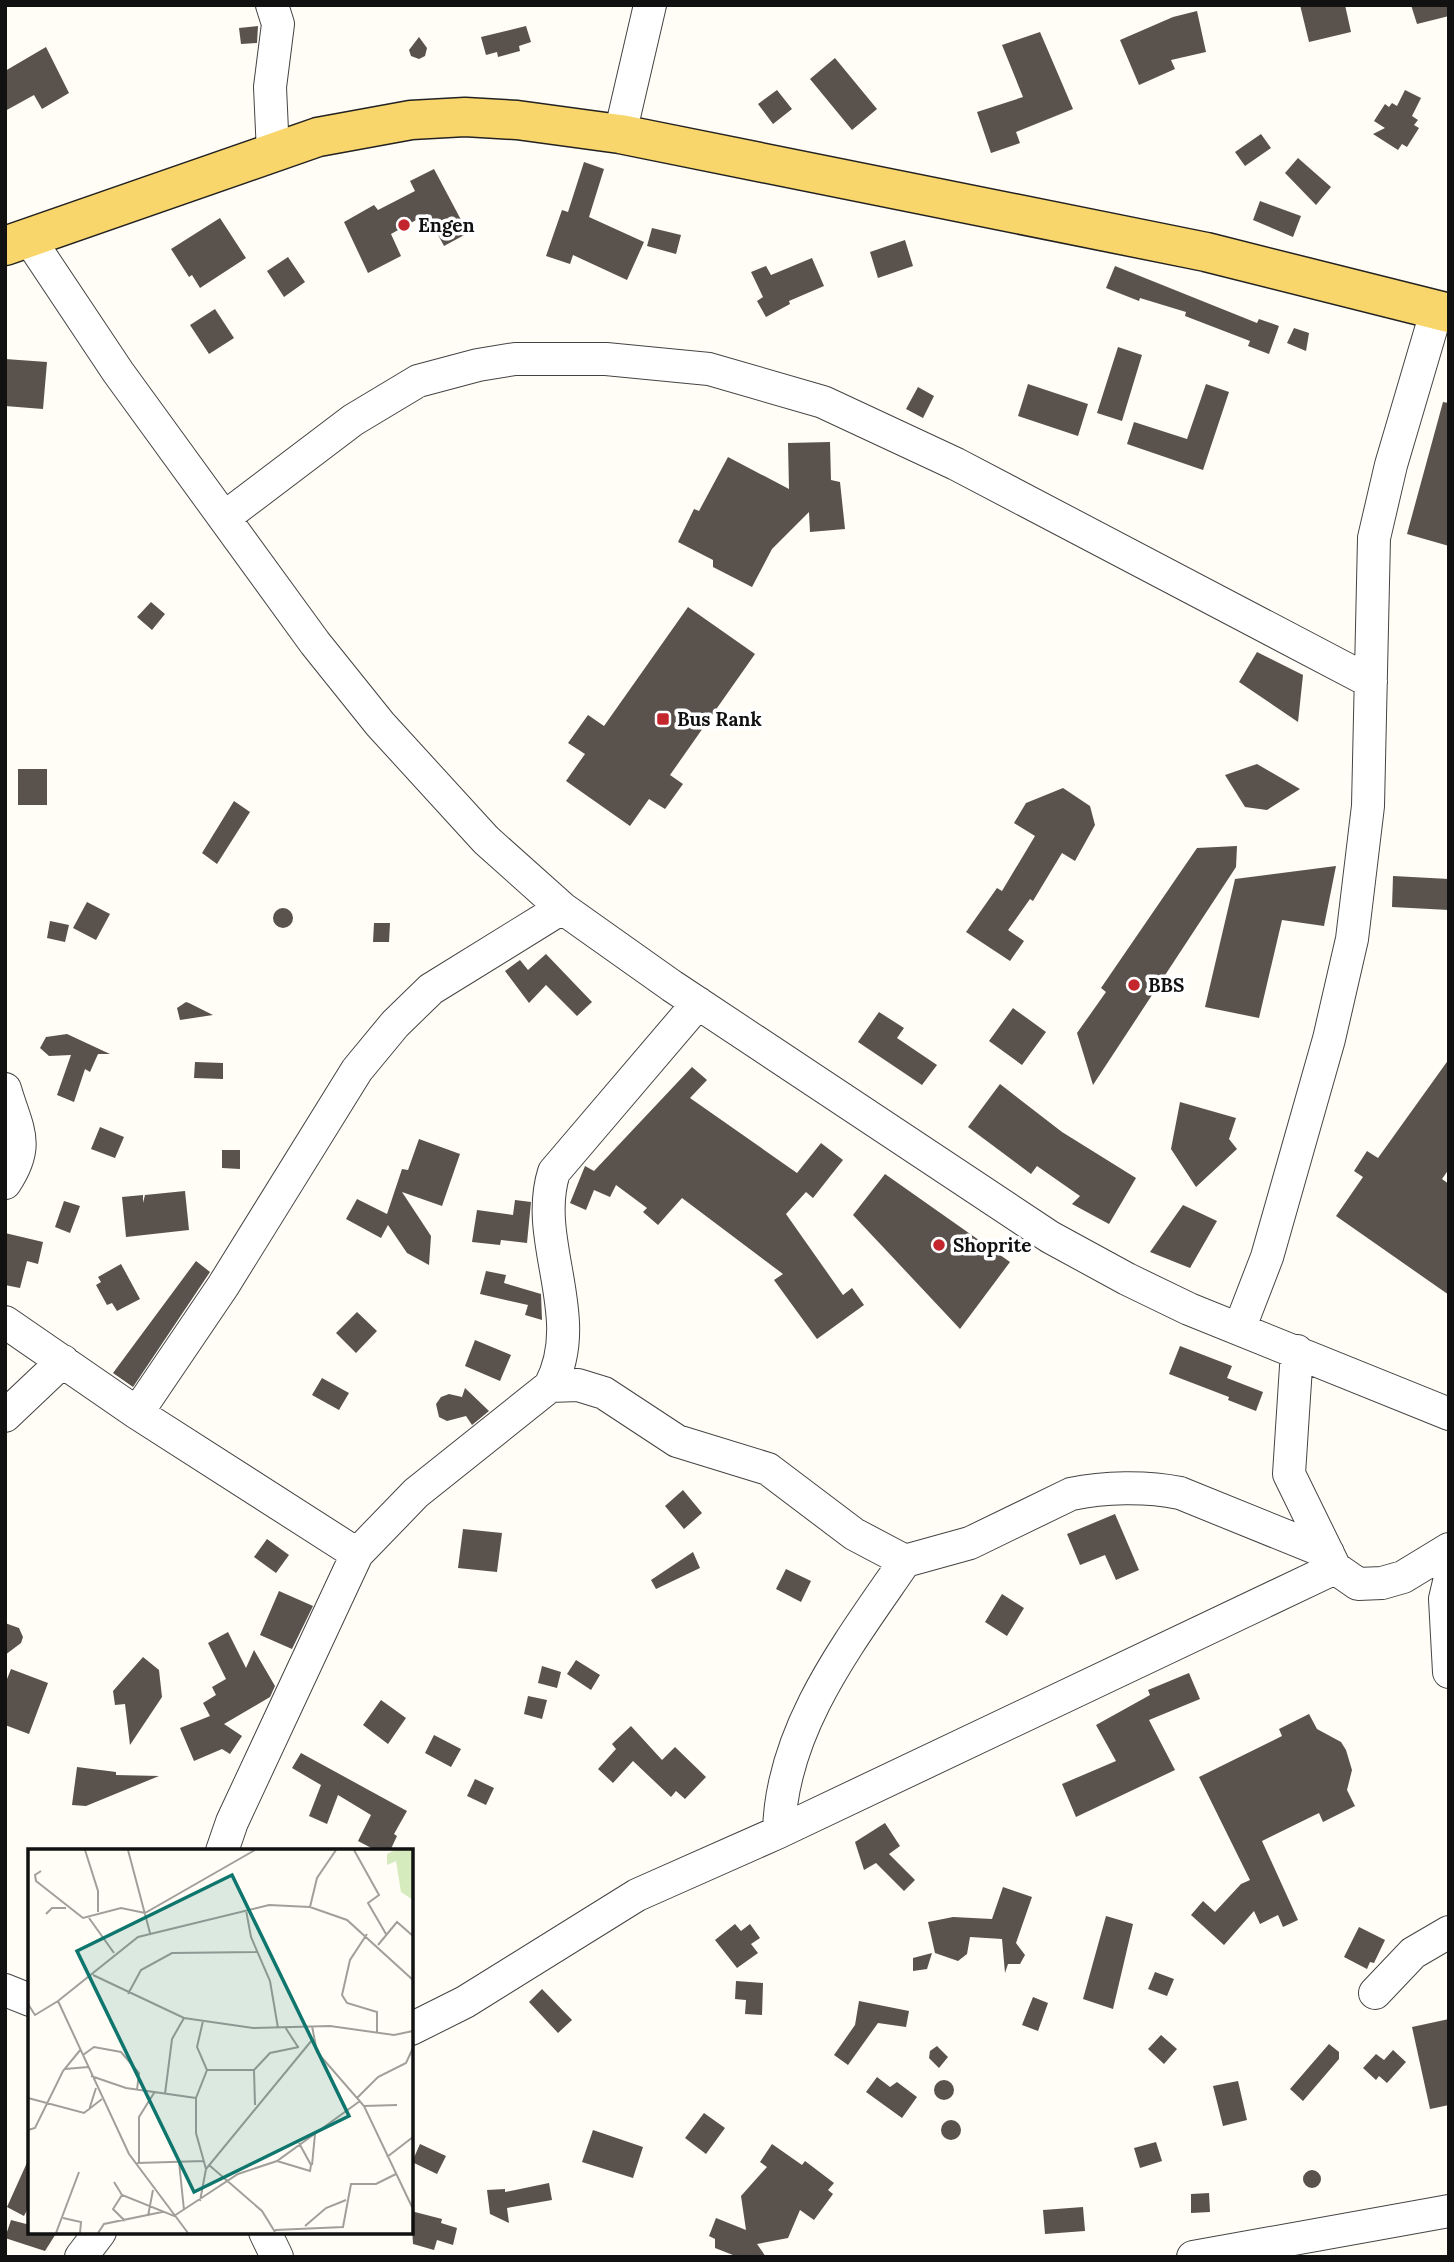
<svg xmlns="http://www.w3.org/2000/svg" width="1454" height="2262" viewBox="0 0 1454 2262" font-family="Lora,serif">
<rect width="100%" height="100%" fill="#fffdf5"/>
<!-- building -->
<path fill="#5a524d" d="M1300,5H1345L1351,32L1309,42Z
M1411,5H1449V16L1417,24Z
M1197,11L1206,52L1171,60L1175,69L1139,85L1120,40L1173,17Z
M258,26L257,43L241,44L239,28Z
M526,26L531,42L519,46L520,51L498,57L497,52L486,55L481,37Z
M1040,32L1073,109L1016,132L1020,143L991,153L977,112L1023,97L1002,45Z
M419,37L427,48L425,56L419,59L411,56L409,50Z
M46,47L69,93L42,109L34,95L5,111V71Z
M835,58L877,109L852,130L810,79Z
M777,90L792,109L773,124L758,104Z
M1405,90L1421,98L1412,116L1418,120L1414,125L1419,128L1407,147L1402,144L1398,150L1373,134L1385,128L1374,121L1385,104L1389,107L1392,103L1397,106Z
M1261,134L1271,148L1245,166L1235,152Z
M1298,158L1331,187L1316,205L1285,173Z
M584,162L604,169L589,217L644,242L627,280L573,255L570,264L546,256L562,210L568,212Z
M434,169L468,233L444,246L427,214L391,234L401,256L368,273L344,222L374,205L378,210L415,191L410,181Z
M1260,201L1301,216L1293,237L1253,220Z
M220,218L246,258L200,288L192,275L189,277L171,249Z
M652,228L681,235L676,254L647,246Z
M905,240L913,266L878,278L870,252Z
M288,257L305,282L284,297L267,271Z
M812,258L824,286L789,301L790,304L766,317L757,301L763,297L751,272L766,266L771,275Z
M1115,266L1257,323L1259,319L1279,326L1269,354L1248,346L1250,341L1185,316L1186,312L1140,298L1139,301L1106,288Z
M215,309L234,338L209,354L190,325Z
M1294,328L1309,333L1306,351L1287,343Z
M1118,347L1142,355L1122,421L1097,413Z
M5,359L47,362L43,409L5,406Z
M1028,384L1088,404L1078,436L1018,416Z
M1206,384L1229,392L1203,470L1127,444L1134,422L1187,439Z
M918,387L934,396L923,418L906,409Z
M1443,402L1449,403V546L1407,534Z
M830,442L831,480L840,482L845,529L810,532L809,512L772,549L752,587L713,567V560L678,542L694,509L699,511L728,457L789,489L788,443Z
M151,602L165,614L152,630L137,617Z
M688,607L755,654L670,775L683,784L665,809L649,799L630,826L566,781L585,754L568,743L588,715L604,726Z
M1257,652L1303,675L1298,722L1239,682Z
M1257,764L1300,789L1267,810L1245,807L1225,775Z
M18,769H47V805H18Z
M1063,788L1090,806L1095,825L1075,861L1062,853L1033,901L1030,899L1008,930L1024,941L1010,961L966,932L997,888L1002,891L1035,836L1014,823L1026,803Z
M234,801L250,812L217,864L202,853Z
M1237,846L1236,867L1093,1085L1077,1033L1106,992L1101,988L1197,848Z
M1336,866L1324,926L1282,920L1259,1018L1205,1007L1235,879Z
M1393,876L1449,879V910L1392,907Z
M87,902L110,914L96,940L73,928Z
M273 918a10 10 0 1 1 20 0a10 10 0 1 1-20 0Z
M50,921L69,925L65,942L47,938Z
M374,923H390L389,942H373Z
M546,954L592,1002L577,1016L546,985L529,1003L505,971L520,960L528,970Z
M186,1002L189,1003L213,1015L180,1020L177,1008Z
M1013,1008L1046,1032L1022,1065L989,1041Z
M879,1012L904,1028L897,1038L937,1065L922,1085L858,1042Z
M67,1034L110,1054H98L90,1072L85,1069L74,1102L57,1095L71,1055L49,1056L40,1048L46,1037Z
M1449,1059V1169L1442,1179L1449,1184V1295L1336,1216L1363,1177L1354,1171L1367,1151L1378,1158Z
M195,1062L223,1063V1079L194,1078Z
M692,1067L707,1080L690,1098L797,1173L821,1143L843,1160L813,1198L806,1192L786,1214L843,1295L852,1288L864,1305L817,1339L774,1280L783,1274L682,1198L658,1225L643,1212L647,1208L616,1185L610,1197L594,1190L586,1210L570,1203L585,1166L594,1171Z
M1000,1084L1062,1132L1136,1178L1109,1224L1072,1204L1080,1196L1037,1166L1031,1174L968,1127Z
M1180,1102L1236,1118L1229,1139L1237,1149L1196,1187L1171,1149Z
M100,1127L124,1137L115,1158L91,1149Z
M419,1139L460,1154L442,1206L402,1192L431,1236L429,1265L407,1253L388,1225L381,1238L346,1219L357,1199L387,1214L402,1169L408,1170Z
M222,1150H240V1169L222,1168Z
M885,1174L1010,1262L960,1329L853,1215Z
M185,1191L189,1230L126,1237L122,1197L143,1195V1203L145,1195Z
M515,1200L531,1202L527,1243L501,1240L500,1245L472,1242L477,1210L513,1215Z
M64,1201L80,1206L70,1233L55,1227Z
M1183,1205L1217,1221L1190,1268L1150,1252Z
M5,1233L43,1242L38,1264L27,1261L20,1288L5,1285Z
M196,1261L210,1272L133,1387L113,1373Z
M121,1264L140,1299L117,1311L112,1303L107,1305L96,1285L101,1282L98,1277Z
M486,1271L506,1275L504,1283L541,1294L542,1320L525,1315L528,1305L480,1294Z
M357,1312L377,1331L356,1353L336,1333Z
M475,1340L511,1355L500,1381L465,1366Z
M1180,1346L1232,1366L1227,1378L1263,1392L1256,1411L1228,1400L1229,1397L1169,1374Z
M322,1378L349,1393L339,1410L312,1395Z
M465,1388L489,1411L472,1425L466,1416L447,1421L439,1417L436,1404L441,1397L449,1394L462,1397Z
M683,1490L702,1513L684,1529L665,1506Z
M1115,1514L1139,1570L1116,1580L1105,1555L1080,1565L1067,1534Z
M463,1529L502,1533L497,1572L458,1568Z
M267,1539L289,1555L276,1573L254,1557Z
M693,1552L700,1568L656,1589L651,1580Z
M786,1569L811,1581L801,1602L776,1589Z
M279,1591L313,1606L292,1649L260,1635Z
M1002,1594L1024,1608L1007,1636L985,1622Z
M5,1623L19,1628L23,1637L21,1643L5,1655Z
M228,1632L246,1668L254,1650L275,1686L270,1697L224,1724L242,1736L230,1754L222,1749L194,1761L180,1728L210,1716L203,1703L216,1695L212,1687L226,1679L208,1643Z
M143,1657L159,1670L162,1697L130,1745L125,1704L115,1705L113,1691Z
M576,1660L600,1675L591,1690L567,1674Z
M542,1666L561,1672L557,1688L538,1683Z
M11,1669L48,1683L29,1734L5,1725V1684Z
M1189,1673L1200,1699L1149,1720L1175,1770L1076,1817L1062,1784L1116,1761L1096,1725L1150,1695L1148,1690Z
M528,1696L547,1700L542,1719L524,1714Z
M381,1700L406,1718L388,1744L363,1725Z
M1309,1714L1317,1729L1341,1742L1346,1750L1352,1770L1347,1790L1355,1806L1323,1822L1319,1813L1262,1841L1298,1920L1283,1927L1278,1915L1260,1924L1254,1911L1224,1945L1191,1915L1203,1901L1215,1912L1241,1884L1250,1880L1199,1777L1282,1736L1279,1729Z
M631,1726L662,1760L675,1747L706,1777L685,1799L676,1791L671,1797L633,1761L613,1783L598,1769L616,1749L612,1744Z
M434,1735L461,1749L451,1767L425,1753Z
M301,1753L407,1811L394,1834L397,1836L390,1851H377L358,1841L371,1815L338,1795L327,1824L309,1816L321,1785L292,1768Z
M77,1767L116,1772V1775L159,1776L86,1806L72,1805Z
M475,1779L494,1788L486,1805L467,1796Z
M885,1823L900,1846L889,1854L915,1880L904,1891L876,1863L864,1870L855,1842Z
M1003,1887L1032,1897L1016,1943L1025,1955L1020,1964H1008L1005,1973L1002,1939L970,1937L967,1954L958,1961L935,1953L928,1922L953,1917L992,1919Z
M1106,1916L1133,1924L1113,2009L1083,1999Z
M735,1924L741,1931L750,1924L760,1938L751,1944L758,1953L737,1968L715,1940Z
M1359,1927L1385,1940L1374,1963L1370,1962L1367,1969L1344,1957Z
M932,1953L927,1969L913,1971V1958Z
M1155,1972L1174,1979L1167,1996L1148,1989Z
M736,1981L763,1983L762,2015L745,2014L746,2000L735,1999Z
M542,1989L572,2020L558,2033L529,2002Z
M1033,1997L1048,2003L1038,2031L1022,2025Z
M859,2001L909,2011L906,2027L878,2023L848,2065L834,2055L855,2025Z
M1449,2019V2105L1430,2109L1412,2027Z
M1161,2035L1177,2049L1164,2064L1148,2049Z
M1329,2044L1339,2052V2059L1303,2101L1290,2089Z
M937,2046L948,2057L939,2068L929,2058L930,2051Z
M1393,2050L1406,2062L1387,2083L1379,2076L1376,2080L1363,2068L1376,2054L1384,2060Z
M877,2077L890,2087L897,2082L917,2097L902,2118L866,2092Z
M934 2090a10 10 0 1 1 20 0a10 10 0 1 1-20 0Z
M1238,2081L1247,2120L1223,2126L1213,2086Z
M704,2113L725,2128L706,2154L685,2138Z
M941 2130a10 10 0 1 1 20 0a10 10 0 1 1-20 0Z
M593,2130L643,2147L633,2178L582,2162Z
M1156,2142L1162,2161L1140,2168L1134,2148Z
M420,2144L446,2156L437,2174L412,2162Z
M772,2144L802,2165L805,2161L834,2183L828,2190L833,2194L814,2220L800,2210L788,2238L757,2244L766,2257H738L715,2248V2239L709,2236L716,2218L746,2230L741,2196L767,2167L760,2162Z
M30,2156V2204L24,2216L7,2207Z
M1303 2179a9 9 0 1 1 18 0a9 9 0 1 1-18 0Z
M549,2183L552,2200L507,2208L509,2223L490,2214L487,2190L505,2189V2192Z
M1209,2193L1210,2212L1191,2213V2194Z
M1083,2207L1085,2231L1045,2234L1043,2210Z
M411,2211L442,2219L441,2223L457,2228L453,2245L437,2240L434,2250L413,2244Z
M11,2220L30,2225V2232H57L45,2251L5,2238Z"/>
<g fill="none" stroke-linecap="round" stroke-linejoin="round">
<defs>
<path id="minor" d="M272,5L278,24L270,87L273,153
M620,134L650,5
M30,240L118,372L315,643L380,724L486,840L562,908L672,986L1050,1237L1127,1279L1189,1309L1449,1414
M225,517L353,420L418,381L478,365L515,359H606L709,369L823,402L956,464L1371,682
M5,1089C17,1130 31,1144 5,1183
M5,1322L137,1413L357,1554
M1240,1327L1267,1257L1329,1039L1352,939L1368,806L1374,538L1391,465L1437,309
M1297,1351L1289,1474L1335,1568L1358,1584L1382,1583L1403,1577L1449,1549
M550,1386L578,1385L604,1393L677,1441L768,1469L854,1534L905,1561L970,1543L1071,1494C1104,1487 1146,1486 1180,1493L1328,1553
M137,1413L223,1286L357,1070L395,1024L431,989L562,908
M5,1416L63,1361
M1449,1582L1445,1599L1449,1672
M779,1832C781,1729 849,1643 905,1561
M222,1851L232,1822L357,1554L416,1493L550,1386C587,1317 532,1241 554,1172L698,1003
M5,1990L30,2000
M1375,1993L1413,1953L1449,1932
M411,2029L465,2002L637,1895L779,1832L1335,1568
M265,2232L277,2257
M81,2257L100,2232
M1193,2257L1449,2211"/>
<path id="major" d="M5,246L318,137L411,120L465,117L517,120L620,134L1206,252L1449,313"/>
</defs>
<!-- minor casing -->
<use href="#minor" stroke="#444" stroke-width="34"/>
<!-- major casing -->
<use href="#major" stroke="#222" stroke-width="41"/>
<!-- minor -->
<use href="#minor" stroke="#fff" stroke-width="32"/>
<!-- major -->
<use href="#major" stroke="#f9d66b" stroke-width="38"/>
</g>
<!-- markers -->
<g fill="#c4262e" stroke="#fff" stroke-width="2.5">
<circle cx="404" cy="225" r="7"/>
<rect x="656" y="712" width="14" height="14" rx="3.5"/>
<circle cx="1134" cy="985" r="7"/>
<circle cx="939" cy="1245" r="7"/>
</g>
<g text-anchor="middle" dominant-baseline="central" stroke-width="7" stroke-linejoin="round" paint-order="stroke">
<!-- poi labels -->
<g font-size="19" font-weight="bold" fill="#111" stroke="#fff" text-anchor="start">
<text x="418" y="225">Engen</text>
<text x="677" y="719">Bus Rank</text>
<text x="1148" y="985">BBS</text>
<text x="953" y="1245">Shoprite</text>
</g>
</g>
<!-- overview -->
<g transform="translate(28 1849)">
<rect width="385" height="385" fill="#fffdf5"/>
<path d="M367,1H385V51L373,43L368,12L359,16V5Z" fill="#d5ebbd"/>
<path fill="none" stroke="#a09f9a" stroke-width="2" d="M57,1L70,42V63M100,1L122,84M326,1L351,46L340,54L358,85M13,22L7,26L8,32L55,69L93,59L117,64L227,1M282,58L289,29L308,1M218,61L223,88L242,132L250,179M18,65L24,59H38M61,69L86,104M339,85L322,111L314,146L319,154L349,163V184M350,96L369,73L385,87M65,126L156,169L225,179L302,177L366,186L385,182M100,145L113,121L144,104L230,103M30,152L101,305L160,384M0,155L7,166L30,152L110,88L241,56L282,58L319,71L385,131M175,172L169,198L179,221L168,249V284L178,320M284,177L289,203L336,257L385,360M257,178L270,198M55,206L66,198L93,203L111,224L109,241M37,220L60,218M179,221H226M63,227L98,239L168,249M137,245L144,190L156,169M0,249L56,264L74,250M329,249L350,228L378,214L385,199M227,256L226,221L242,204L271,198M336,257L369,256M61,261L68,239M0,281L7,279L35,222L53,200M359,308L385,288M249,312L282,322L283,316L271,294M151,313L156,361M109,314L176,312M111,314V268L126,244M181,316L234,362L247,383M284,316L287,285M86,333L94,346L146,367L210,325L249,312L332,252M94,346L85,360L97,372M172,352L178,320L284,191M120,367L125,341M35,369L53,373L52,384M277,377L298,359L318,351M247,381L315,378L323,335H348L368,325M28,384L51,323M70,384L76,375L134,363"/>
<path fill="#0f766e" fill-opacity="0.15" stroke="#0f766e" stroke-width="3.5" d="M204,26L321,267L166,343L49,102Z"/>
<rect width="385" height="385" fill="none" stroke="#111" stroke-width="3.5"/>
</g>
<!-- border -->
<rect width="1454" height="2262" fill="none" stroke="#111111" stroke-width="14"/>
</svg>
